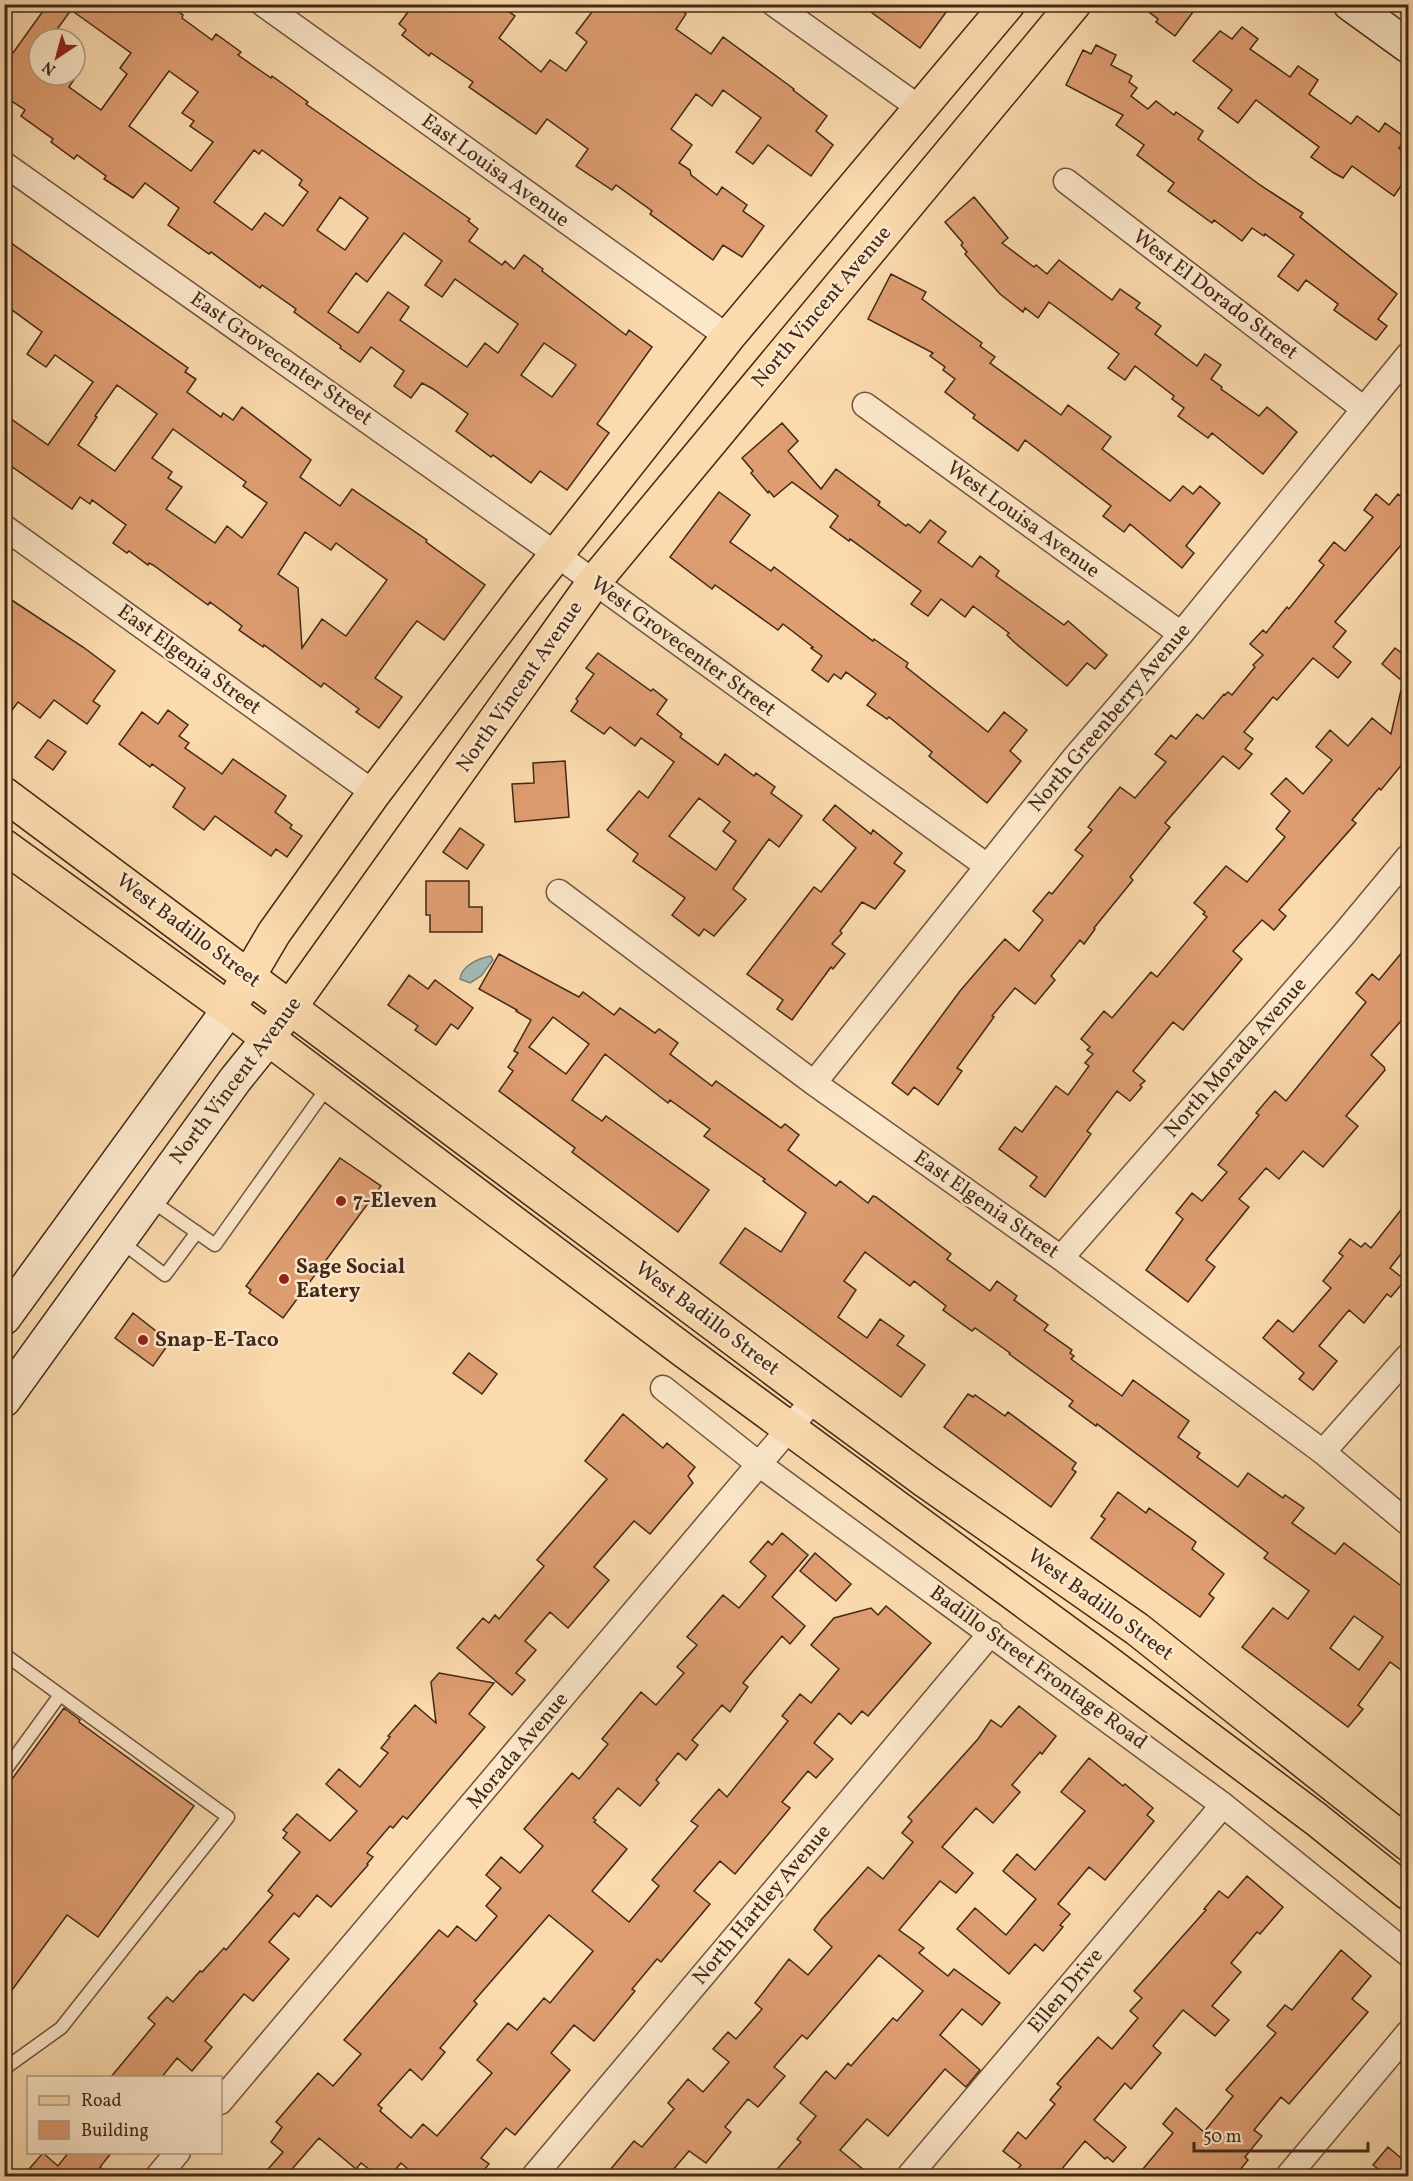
<svg xmlns="http://www.w3.org/2000/svg" width="1413" height="2181" viewBox="0 0 1413 2181" font-family="Vollkorn,serif">
<rect width="100%" height="100%" fill="#fbdaad"/>
<filter id="stains"><feTurbulence type="fractalNoise" baseFrequency=".00333" numOctaves="4"/><feColorMatrix values="0 0 0 0 .2 0 0 0 0 .09 0 0 0 0 .02 0 0 0 .5 -.17"/></filter>
<radialGradient id="worn" r=".72"><stop offset=".6" stop-color="#630" stop-opacity="0"/><stop offset="1" stop-color="#630" stop-opacity=".3"/></radialGradient>
<!-- water -->
<path fill="#a2b8b4" stroke="#7c7e76" stroke-width="1.5" d="M491,956L493,960L481,976L470,983L460,979C461,966 479,958 491,956Z"/>
<!-- building -->
<path fill="#de9d71" stroke="#422818" stroke-width="1.5" fill-rule="evenodd" d="M48,4H168L183,15L182,18L212,40L216,34L241,52L238,55L271,78L272,76L308,102L306,104L470,219L468,221L478,229L469,241L502,265L505,261L514,269L524,255L543,269L542,271L626,335L629,330L652,347L597,424L609,433L567,490L540,471L531,483L493,455L491,457L456,431L468,414L433,389L422,383L411,398L394,386L404,371L371,347L360,362L340,348L341,346L294,312L296,309L262,285L260,288L211,252L209,254L168,225L179,208L145,183L133,198L104,179L106,176L77,155L74,159L51,142L53,139L21,116L25,110L4,96V46L13,53ZM71,10L131,53L120,68L127,74L101,110L69,87L77,75H39V39H50ZM169,71L198,92L182,113L194,121L190,126L213,142L191,171L129,126ZM254,150L259,154L262,150L302,180L299,185L308,192L283,226L265,213L252,230L214,202ZM340,197L368,218L345,250L317,230ZM404,233L442,261L425,285L442,297L455,279L518,324L498,353L485,343L467,367L400,320L409,307L388,292L358,333L328,312L356,273L367,282ZM544,343L576,365L552,397L521,375Z
M414,4H498L515,16L499,38L541,72L550,60L566,71L587,42L576,33L598,4H673L686,14L676,29L711,54L723,37L794,89L793,90L827,116L816,131L833,145L811,176L768,145L753,164L736,152L761,118L723,90L712,106L696,94L671,129L692,145L679,163L690,170L691,175L717,195L722,187L747,205L743,211L764,226L742,257L723,245L713,260L650,214L652,211L616,185L612,190L576,166L588,149L547,119L536,134L469,87L473,82L431,53L429,56L402,35L406,30L399,24Z
M860,4H952L920,48Z
M1138,4H1199L1175,36L1156,22L1158,19Z
M1242,27L1258,39L1250,49L1290,77L1298,66L1318,80L1309,94L1351,124L1357,116L1379,132L1385,123L1406,138L1399,148L1408,155V176L1394,196L1352,166L1343,178L1334,173L1311,157L1319,147L1256,100L1238,123L1218,108L1232,90L1193,61L1220,31L1232,39Z
M1096,45L1116,55L1111,65L1132,76L1129,82L1137,88L1131,96L1148,109L1156,101L1174,115L1176,112L1203,131L1198,139L1260,185L1303,213L1300,217L1397,294L1378,319L1387,326L1376,340L1334,310L1338,304L1306,280L1298,291L1278,276L1294,255L1265,234L1264,236L1252,228L1242,241L1214,220L1212,223L1168,191L1174,183L1137,155L1144,145L1116,125L1123,115L1066,85L1083,50L1091,54Z
M974,197L1008,238L1002,243L1034,267L1036,265L1047,274L1059,260L1112,300L1120,289L1140,303L1136,308L1161,326L1155,334L1197,366L1205,354L1221,365L1211,379L1222,387L1221,389L1259,416L1267,407L1297,432L1263,474L1212,433L1208,438L1178,416L1184,408L1172,399L1174,396L1135,366L1125,380L1108,368L1119,354L1049,302L1038,318L1025,308L1023,312L1000,294L965,254L967,252L961,245L963,243L945,222Z
M4,238L188,368L185,372L196,379L187,392L221,417L223,413L233,420L242,407L311,460L300,477L340,506L352,489L427,540L426,542L485,585L444,640L417,621L409,631L375,678L402,697L379,728L356,712L359,709L324,683L321,687L264,645L263,647L239,630L242,626L210,602L208,605L153,565L149,563L148,565L129,551L127,553L113,543L126,525L92,500L90,504L80,497L72,509L4,461V414L48,445L93,382L55,355L46,367L27,354L42,332L4,304ZM117,385L157,414L115,471L78,445L97,417L95,416ZM173,429L246,482L243,486L267,503L242,538L227,526L215,543L166,509L182,487L168,478L172,472L152,458ZM305,532L331,550L336,543L387,580L346,636L322,619L302,648L298,588L278,574Z
M891,274L926,292L922,299L982,343L980,346L995,357L990,363L1061,415L1068,405L1111,437L1102,449L1170,501L1183,486L1193,494L1200,486L1220,503L1186,546L1194,553L1182,568L1130,524L1124,532L1103,516L1111,506L1025,440L1018,451L973,418L975,415L945,392L955,379L943,370L945,367L930,356L933,353L868,319Z
M782,423L798,441L788,451L821,489L836,469L880,502L878,505L906,526L908,524L920,533L930,520L946,532L938,542L972,567L980,556L999,571L996,576L1064,625L1068,621L1107,655L1095,669L1087,663L1067,686L1014,642L1007,635L1009,633L973,606L965,617L941,599L928,616L911,604L921,591L850,539L849,541L830,527L838,516L792,482L774,497L769,491L768,493L751,473L753,471L742,458Z
M719,492L750,515L730,542L771,571L774,567L873,641L874,639L908,663L906,667L988,732L1004,712L1027,730L1010,751L1021,761L987,803L929,756L932,752L889,717L887,719L867,705L876,694L846,672L841,679L834,674L828,682L812,670L822,656L811,648L813,647L783,624L778,630L715,585L712,589L670,557Z
M1376,494L1389,505L1398,494L1408,502V537L1335,622L1346,631L1333,647L1351,662L1338,678L1313,658L1277,700L1273,697L1244,732L1253,739L1245,749L1252,754L1239,769L1223,756L1165,823L1170,827L1130,877L1133,880L1094,928L1095,929L1084,944L1080,940L1051,976L1055,980L1035,1004L1015,988L992,1016L994,1017L957,1068L962,1071L938,1105L914,1087L908,1095L892,1083L960,991L996,949L1005,939L1019,951L1043,920L1033,911L1049,892L1052,894L1083,856L1075,850L1092,830L1088,827L1120,787L1135,798L1166,762L1155,754L1171,735L1176,739L1197,714L1203,719L1224,694L1225,695L1228,692L1232,695L1255,667L1253,665L1263,655L1250,644L1263,630L1266,633L1287,607L1289,609L1324,565L1319,561L1334,542L1345,551L1373,517L1364,510Z
M4,595L83,647L115,671L93,701L100,706L87,724L54,700L40,718L18,702L4,721Z
M1395,648L1408,658V686L1382,664Z
M598,653L651,691L653,689L667,700L657,714L682,734L680,737L718,765L725,754L754,776L756,773L775,787L771,793L802,816L779,847L769,839L734,887L733,889L746,899L714,936L704,929L699,936L672,915L685,898L633,861L638,854L607,830L639,791L648,798L674,762L641,738L635,746L610,727L604,734L571,711L578,701L576,699L594,674L586,668ZM699,798L730,822L723,831L736,841L716,870L669,836Z
M1401,690L1408,691V757L1381,790L1379,788L1352,820L1356,823L1279,910L1286,916L1274,930L1262,920L1233,951L1242,959L1183,1030L1173,1022L1133,1071L1145,1081L1140,1085L1142,1087L1130,1101L1117,1091L1087,1131L1091,1134L1045,1197L1030,1186L1037,1177L999,1149L1015,1127L1022,1132L1056,1086L1068,1095L1089,1066L1085,1063L1093,1054L1087,1050L1090,1047L1081,1039L1104,1011L1112,1018L1151,972L1157,977L1207,917L1203,914L1205,912L1194,903L1226,866L1247,882L1285,837L1276,829L1290,811L1271,794L1286,778L1303,794L1332,760L1316,747L1330,730L1348,746L1372,718L1391,734Z
M168,710L188,725L179,736L189,743L185,748L222,774L233,759L286,796L275,812L292,825L290,828L302,836L287,857L276,849L271,856L215,816L204,830L173,807L185,788L152,764L150,767L119,744L142,712L158,724Z
M48,740L66,752L53,770L35,757Z
M565,761L569,817L515,822L512,784L534,783L533,763Z
M835,805L871,834L873,830L902,853L894,863L905,871L875,909L862,902L840,931L842,933L832,944L845,954L833,969L831,967L792,1020L777,1009L783,1000L747,974L814,887L821,892L856,848L823,820Z
M460,828L484,845L467,869L443,852Z
M426,881H469V907H482V932H430V915H426Z
M1408,945V1013L1371,1055L1384,1067L1385,1070L1346,1116L1358,1126L1323,1167L1303,1151L1279,1179L1266,1168L1239,1199L1249,1207L1206,1260L1215,1267L1188,1302L1146,1270L1183,1219L1176,1213L1192,1193L1202,1201L1227,1172L1218,1165L1259,1115L1256,1113L1275,1091L1286,1101L1366,1002L1356,993L1372,974L1379,980Z
M499,954L579,997L583,992L614,1015L620,1008L655,1033L659,1029L678,1043L670,1054L712,1086L716,1081L781,1128L785,1124L799,1135L788,1150L836,1186L840,1181L868,1203L873,1196L876,1197L951,1254L947,1259L990,1291L997,1281L1017,1296L1014,1300L1048,1325L1044,1330L1072,1350L1070,1353L1074,1356L1071,1359L1122,1396L1133,1380L1189,1421L1178,1437L1200,1453L1197,1457L1238,1487L1248,1473L1283,1498L1285,1495L1304,1508L1292,1523L1335,1554L1344,1543L1408,1591V1675L1390,1662L1358,1705L1363,1709L1348,1727L1242,1647L1273,1608L1288,1619L1309,1591L1264,1558L1268,1553L1097,1424L1096,1426L1069,1406L1073,1401L1009,1354L1010,1353L975,1328L972,1331L943,1310L946,1306L914,1281L910,1286L865,1252L844,1281L856,1290L838,1317L867,1338L880,1319L904,1336L897,1345L925,1365L901,1397L720,1263L745,1228L781,1252L806,1213L763,1181L765,1179L704,1136L710,1129L670,1100L668,1103L605,1054L572,1100L602,1121L606,1116L709,1190L678,1232L572,1152L575,1148L499,1091L513,1071L508,1067L518,1053L514,1051L531,1020L516,1011L517,1010L479,989ZM553,1017L589,1044L566,1074L529,1047ZM1354,1616L1383,1637L1359,1670L1330,1648Z
M409,975L428,989L435,980L473,1008L458,1029L451,1024L436,1045L415,1030L418,1026L388,1005Z
M340,1158L381,1186L283,1318L249,1293L251,1290L246,1286Z
M1408,1201V1245L1390,1268L1405,1280L1391,1297L1387,1294L1364,1323L1349,1310L1319,1346L1337,1361L1313,1390L1299,1379L1304,1373L1263,1338L1278,1320L1293,1332L1331,1288L1323,1281L1343,1256L1339,1253L1350,1239L1361,1247L1365,1243L1371,1248Z
M133,1313L170,1342L153,1366L115,1338Z
M469,1353L497,1374L482,1394L453,1373Z
M968,1394L973,1397L975,1395L1005,1416L1008,1412L1076,1463L1072,1469L1076,1472L1051,1507L944,1427Z
M623,1414L663,1448L667,1443L695,1467L688,1476L693,1483L650,1534L634,1521L594,1567L609,1580L568,1628L550,1612L525,1641L536,1650L516,1673L525,1680L512,1695L457,1648L483,1618L489,1623L495,1615L499,1619L544,1566L537,1560L607,1479L585,1461Z
M1118,1492L1146,1513L1149,1508L1196,1542L1192,1549L1224,1574L1209,1594L1214,1598L1200,1617L1091,1538L1105,1519L1101,1516Z
M782,1533L808,1555L772,1597L805,1626L790,1644L782,1636L743,1683L748,1687L730,1712L722,1705L692,1740L698,1745L686,1760L678,1753L656,1780L659,1783L640,1806L618,1788L593,1818L596,1820L594,1822L627,1849L592,1891L629,1922L659,1886L652,1880L698,1826L691,1821L719,1789L727,1797L788,1721L782,1716L800,1694L811,1703L839,1669L811,1645L834,1618L871,1608L878,1615L886,1606L931,1643L868,1716L862,1711L851,1724L839,1713L814,1743L833,1759L816,1778L808,1771L782,1802L790,1808L735,1874L720,1861L694,1891L710,1904L661,1962L657,1959L632,1989L635,1991L594,2041L574,2025L551,2053L570,2070L515,2135L506,2128L481,2158L489,2164L479,2176H416L401,2163L390,2176H378L361,2163L356,2169L319,2138L286,2176H262L283,2152L271,2142L282,2127L276,2122L318,2073L333,2086L361,2054L344,2040L439,1930L448,1937L457,1926L476,1941L497,1916L486,1906L501,1888L486,1875L501,1857L520,1873L543,1846L524,1829L572,1773L579,1779L608,1744L602,1739L641,1692L656,1705L684,1673L677,1667L697,1645L687,1637L723,1595L739,1608L766,1576L750,1562L768,1541L772,1545ZM549,1915L593,1951L550,2003L544,1998L517,2030L508,2023L477,2060L492,2073L437,2136L423,2124L411,2138L380,2111L382,2108L378,2105L410,2069L422,2080L445,2052L440,2048L477,2004L474,2001Z
M815,1553L851,1584L836,1601L800,1571Z
M439,1673L494,1683L469,1714L485,1727L407,1819L403,1816L393,1828L390,1826L367,1853L373,1857L367,1864L368,1865L331,1907L317,1895L299,1917L294,1913L269,1942L289,1959L253,2001L244,1994L205,2041L212,2047L192,2071L177,2058L161,2078H110L155,2024L148,2018L167,1997L173,2002L200,1971L202,1972L224,1948L226,1950L273,1895L268,1891L300,1852L283,1838L287,1833L283,1830L297,1814L330,1841L357,1811L326,1784L339,1769L360,1787L388,1753L381,1748L390,1737L388,1736L415,1705L436,1723L431,1682Z
M1019,1706L1056,1736L1042,1754L1040,1752L1012,1785L1020,1792L993,1823L976,1808L942,1847L973,1873L956,1893L940,1881L899,1930L924,1948L919,1953L948,1976L954,1969L1000,2003L982,2025L962,2009L940,2035L980,2070L966,2087L945,2069L888,2136L867,2119L840,2150L871,2176H771L801,2142L797,2139L816,2116L800,2103L826,2071L835,2079L848,2063L851,2066L893,2018L897,2021L923,1991L879,1955L807,2039L802,2035L774,2067L785,2076L758,2107L748,2099L725,2127L731,2132L706,2163L689,2151L668,2176H605L634,2141L642,2147L674,2109L668,2103L688,2079L703,2092L729,2062L713,2049L728,2032L736,2039L762,2009L755,2003L789,1959L808,1975L832,1947L814,1930L821,1920L868,1867L883,1879L913,1842L902,1833L912,1821L908,1817L978,1739L991,1720L1001,1727Z
M64,1708L80,1720L79,1722L194,1806L98,1937L67,1915L4,2001V1790Z
M1089,1758L1123,1786L1125,1784L1153,1808L1147,1815L1154,1821L1105,1880L1089,1867L1058,1904L1070,1914L1060,1925L1063,1927L1043,1951L1035,1944L1009,1974L957,1929L975,1908L1006,1935L1036,1899L1003,1871L1017,1854L1035,1870L1085,1811L1061,1792Z
M1247,1876L1283,1907L1260,1934L1257,1932L1231,1963L1241,1972L1212,2006L1229,2020L1215,2036L1183,2010L1153,2046L1161,2053L1131,2089L1125,2083L1094,2120L1126,2147L1113,2162L1107,2157L1105,2159L1085,2141L1056,2176H1012L1021,2165L1003,2151L1018,2132L1026,2139L1055,2104L1050,2100L1061,2087L1057,2084L1098,2037L1112,2049L1138,2018L1130,2011L1142,1998L1134,1991L1206,1910L1204,1909L1219,1891L1228,1898Z
M1341,1950L1371,1976L1352,1999L1368,2012L1289,2104L1281,2097L1254,2130L1262,2136L1245,2157L1248,2160L1235,2176H1137L1173,2133L1163,2124L1176,2108L1204,2132L1233,2096L1226,2090L1276,2033L1267,2026L1285,2005L1292,2010Z
M1388,2147L1408,2164V2176H1387L1373,2165Z
M69,2152H112L100,2167L112,2176H23L43,2153L58,2166Z"/>
<g fill="none" stroke-linecap="round" stroke-linejoin="round">
<defs>
<path id="lane" d="M149,1199L215,1245L329,1085
M120,1241L165,1275L197,1232
M4,1654L228,1817L61,2028L4,2069
M4,1772L60,1695"/>
<path id="street" d="M263,4L728,337
M774,4L921,109
M4,164L557,555L987,866
M1066,181L1364,409
M865,405L1181,634
M4,527L374,793
M559,892L814,1083L1061,1258L1323,1452L1408,1523
M814,1083L1075,757L1181,634L1408,355
M1061,1258L1344,934L1408,857
M663,1388L760,1465L1223,1805L1408,1954
M1323,1452L1408,1356
M220,2102L814,1399
M158,2176L178,2152
M534,2176L991,1633
M909,2176L1223,1805
M1288,2176L1408,2033"/>
<path id="secondary" d="M1350,4L1408,46
M4,1318L229,1009
M4,1400L235,1080L268,1039"/>
<path id="primary" d="M4,794L814,1399L924,1480L1137,1629L1408,1844
M4,846L229,1009L683,1350L1100,1657L1316,1819L1408,1893
M238,994L274,933L374,793L526,593L728,337L1008,4
M278,1024L594,582L1074,4"/>
</defs>
<!-- lane casing -->
<use href="#lane" stroke="#70543d" stroke-width="15"/>
<!-- street casing -->
<use href="#street" stroke="#70543d" stroke-width="27"/>
<!-- secondary casing -->
<use href="#secondary" stroke="#422818" stroke-width="36"/>
<!-- primary casing -->
<use href="#primary" stroke="#422818" stroke-width="36"/>
<!-- lane -->
<use href="#lane" stroke="#fce7ca" stroke-width="12"/>
<!-- street -->
<use href="#street" stroke="#fce7ca" stroke-width="24"/>
<!-- secondary -->
<use href="#secondary" stroke="#fce7ca" stroke-width="33"/>
<!-- primary -->
<use href="#primary" stroke="#fbdaad" stroke-width="33"/>
</g>
<!-- markers -->
<g fill="#8f2418" stroke="#fce7ca" stroke-width="2">
<circle cx="341" cy="1201" r="6"/>
<circle cx="284" cy="1279" r="6"/>
<circle cx="143" cy="1340" r="6"/>
</g>
<g text-anchor="middle" dominant-baseline="central" stroke-width="5" stroke-linejoin="round" paint-order="stroke">
<!-- street labels -->
<g font-size="21" fill="#422818" stroke="#fce7ca">
<text transform="translate(495 171) rotate(36)">East Louisa Avenue</text>
<text transform="translate(1215 295) rotate(37)">West El Dorado Street</text>
<text transform="translate(822 307) rotate(-50)">North Vincent Avenue</text>
<text transform="translate(281 359) rotate(35)">East Grovecenter Street</text>
<text transform="translate(1023 520) rotate(36)">West Louisa Avenue</text>
<text transform="translate(683 647) rotate(36)">West Grovecenter Street</text>
<text transform="translate(189 660) rotate(36)">East Elgenia Street</text>
<text transform="translate(520 687) rotate(-55)">North Vincent Avenue</text>
<text transform="translate(1110 718) rotate(-50)">North Greenberry Avenue</text>
<text transform="translate(188 931) rotate(37)">West Badillo Street</text>
<text transform="translate(1236 1058) rotate(-49)">North Morada Avenue</text>
<text transform="translate(236 1081) rotate(-53)">North Vincent Avenue</text>
<text transform="translate(986 1205) rotate(35)">East Elgenia Street</text>
<text transform="translate(707 1319) rotate(37)">West Badillo Street</text>
<text transform="translate(1100 1605) rotate(36)">West Badillo Street</text>
<text transform="translate(1038 1668) rotate(36)">Badillo Street Frontage Road</text>
<text transform="translate(518 1751) rotate(-50)">Morada Avenue</text>
<text transform="translate(762 1905) rotate(-50)">North Hartley Avenue</text>
<text transform="translate(1066 1991) rotate(-50)">Ellen Drive</text>
</g>
<!-- poi labels -->
<g font-size="21" font-weight="bold" fill="#422818" stroke="#fce7ca" text-anchor="start">
<text x="353" y="1201">7-Eleven</text>
<text x="296" y="1267">Sage Social<tspan x="296" dy="24">Eatery</tspan></text>
<text x="155" y="1340">Snap-E-Taco</text>
</g>
</g>
<!-- margin -->
<rect width="1413" height="2181" fill="none" stroke="#fbdaad" stroke-width="24"/>
<rect x="6" y="6" width="1401" height="2169" fill="none" stroke="#422818" stroke-width="3"/>
<rect x="12" y="12" width="1389" height="2157" fill="none" stroke="#422818" stroke-width="1.5"/>
<!-- legend -->
<rect x="27" y="2076" width="195" height="78" fill="#fce7ca" stroke="#b29b83" stroke-width="1.5"/>
<rect x="39" y="2096" width="30" height="9" fill="#fbdaad" stroke="#b29b83" stroke-width="1.5"/>
<text x="81" y="2106" font-size="18" fill="#422818">Road</text>
<rect x="39" y="2121" width="30" height="18" fill="#de9d71" stroke="#b29b83" stroke-width="1.5"/>
<text x="81" y="2136" font-size="18" fill="#422818">Building</text>
<!-- north arrow -->
<g transform="translate(57 57) rotate(216)"><circle r="28" fill="#fce7ca" stroke="#b29b83" stroke-width="1.5"/>
<path d="M0-4.5L10 22L0 15L-10 22Z" fill="#8f2418"/>
<text y="-9" font-size="16" font-weight="bold" text-anchor="middle" fill="#422818">N</text>
</g>
<!-- scale -->
<path d="M1194 2142v9h174v-9" fill="none" stroke="#422818" stroke-width="3"/>
<text x="1203" y="2142" font-size="18" fill="#422818" stroke="#fce7ca" stroke-width="4.5" paint-order="stroke">50 m</text>
<rect width="100%" height="100%" filter="url(#stains)"/>
<rect width="100%" height="100%" fill="url(#worn)"/>
</svg>
